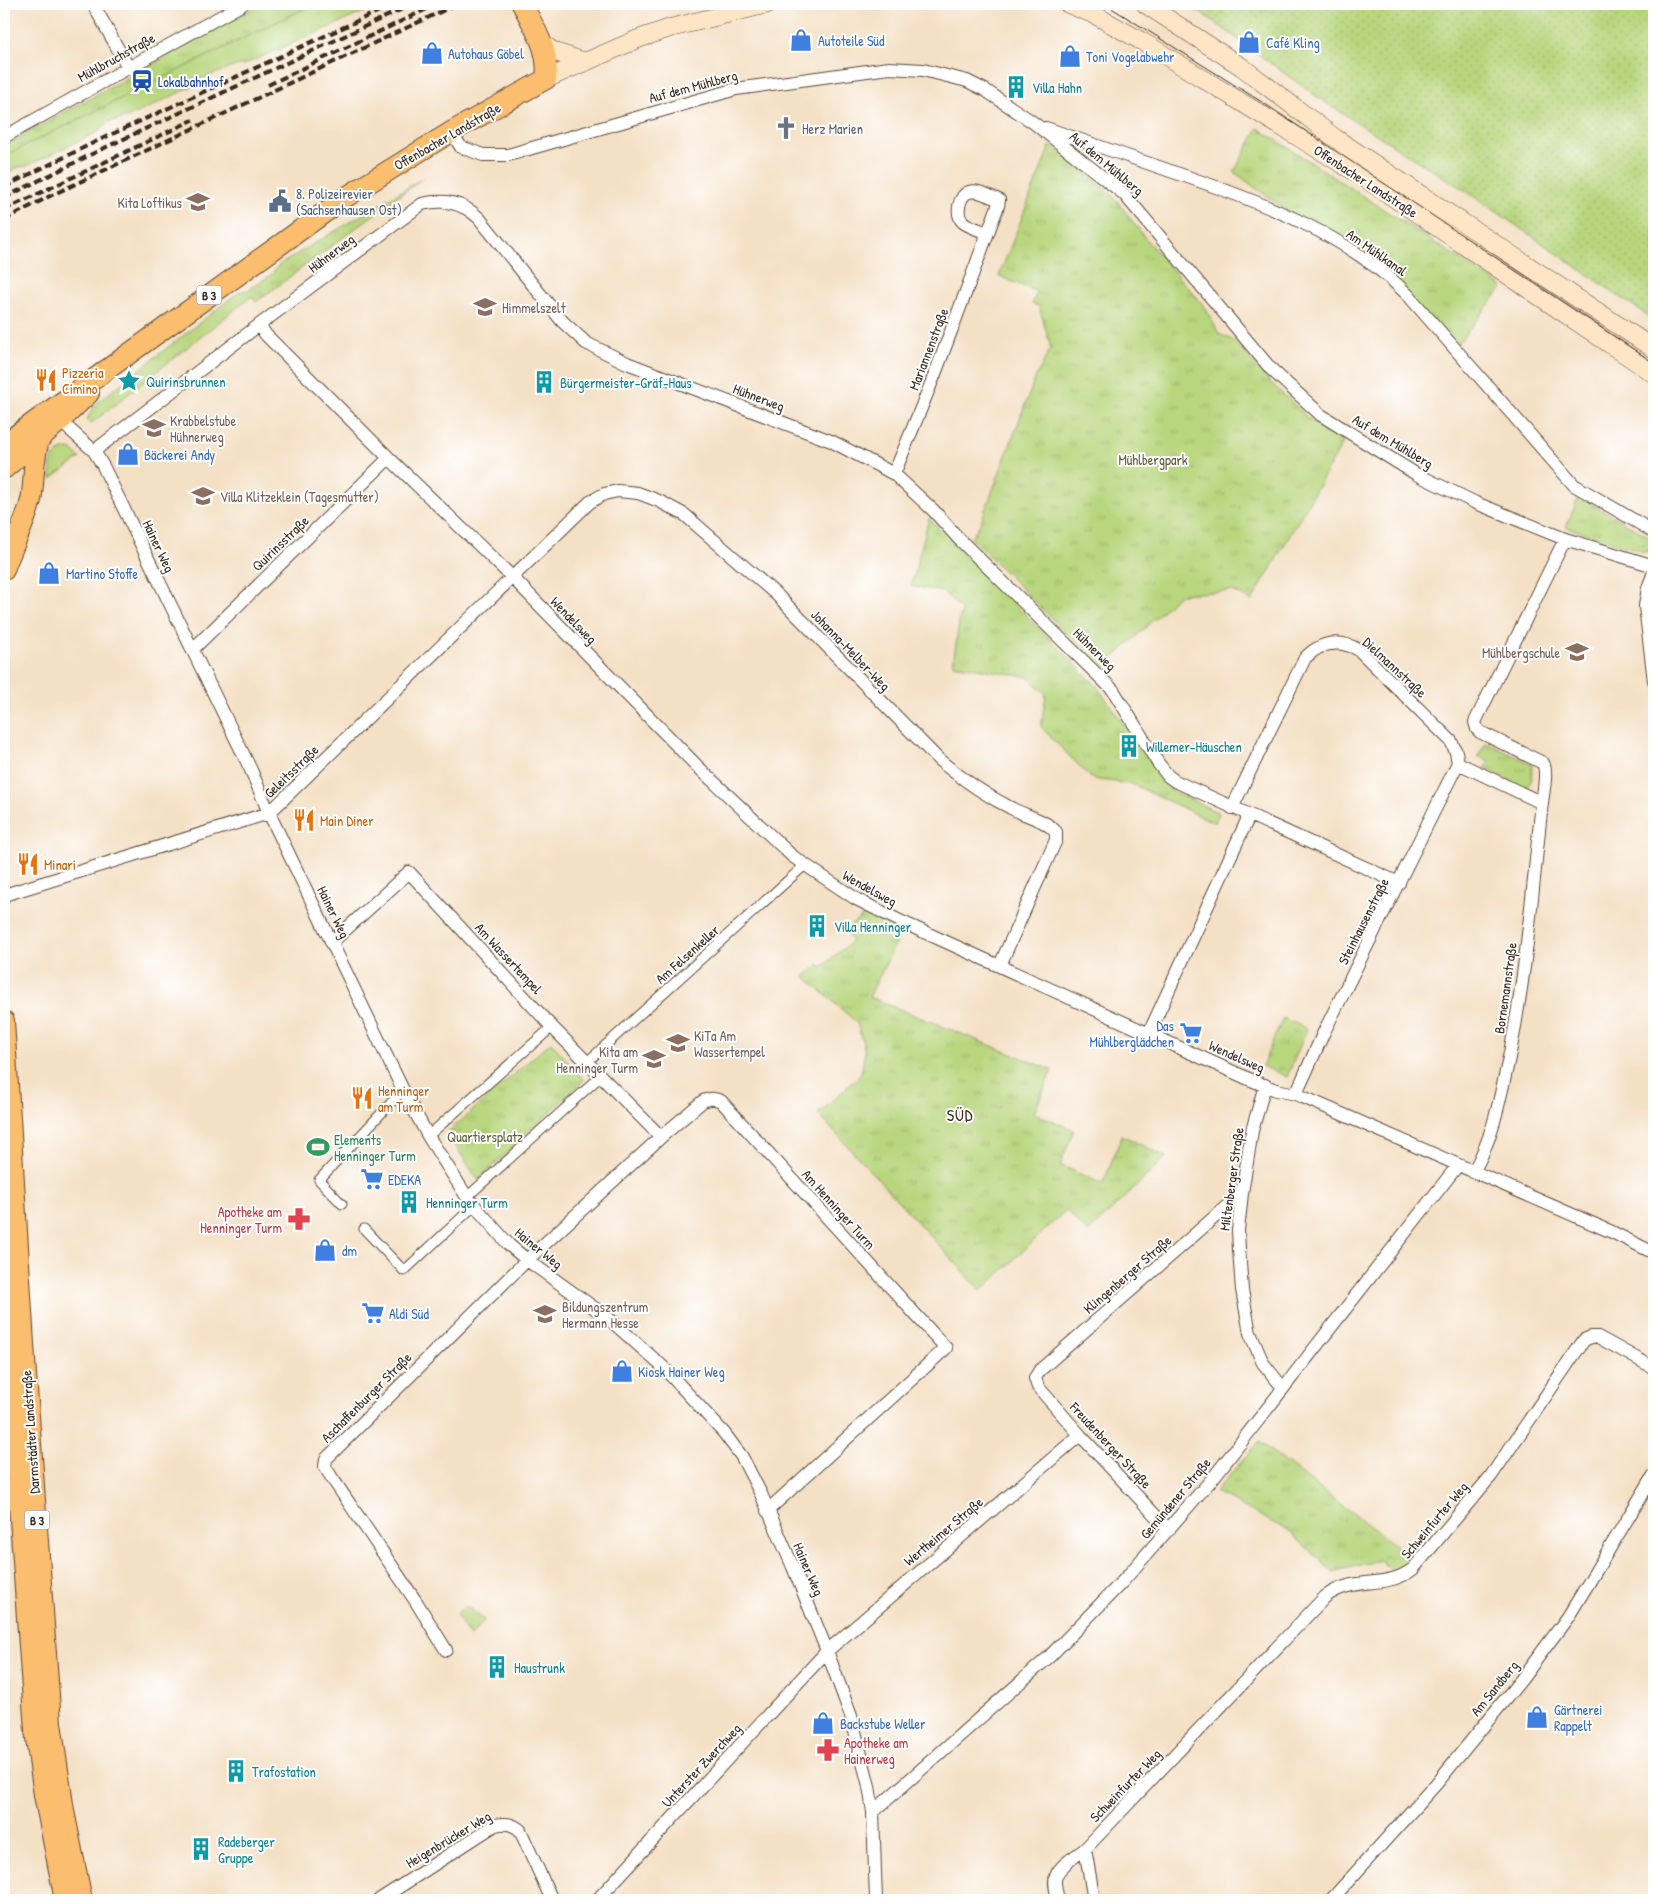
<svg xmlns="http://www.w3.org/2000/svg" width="1658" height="1904" viewBox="0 0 1658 1904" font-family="'Patrick Hand',sans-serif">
<defs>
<pattern id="park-tufts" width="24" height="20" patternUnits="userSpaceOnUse" patternTransform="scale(1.25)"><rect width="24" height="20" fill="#b8d67d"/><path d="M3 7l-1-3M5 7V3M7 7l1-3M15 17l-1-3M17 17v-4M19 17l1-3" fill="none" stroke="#9fb86c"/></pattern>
<pattern id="garden-dots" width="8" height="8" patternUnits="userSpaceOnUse" patternTransform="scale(1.25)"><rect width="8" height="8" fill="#b8d67d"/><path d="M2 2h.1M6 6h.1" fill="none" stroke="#9fb86c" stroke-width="1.8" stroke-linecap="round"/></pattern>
</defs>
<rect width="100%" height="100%" fill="#fff"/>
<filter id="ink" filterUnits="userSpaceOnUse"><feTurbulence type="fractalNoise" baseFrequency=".02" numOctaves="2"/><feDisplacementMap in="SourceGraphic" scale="10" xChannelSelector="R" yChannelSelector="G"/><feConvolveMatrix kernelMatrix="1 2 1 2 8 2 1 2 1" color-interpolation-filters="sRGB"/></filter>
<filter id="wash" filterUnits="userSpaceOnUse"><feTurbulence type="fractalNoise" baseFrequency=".0096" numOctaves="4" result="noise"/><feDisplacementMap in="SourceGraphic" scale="20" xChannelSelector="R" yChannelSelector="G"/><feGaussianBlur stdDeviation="1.12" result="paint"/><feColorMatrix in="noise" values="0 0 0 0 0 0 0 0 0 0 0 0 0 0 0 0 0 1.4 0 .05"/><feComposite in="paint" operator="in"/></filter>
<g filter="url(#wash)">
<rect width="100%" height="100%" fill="#f4e0c5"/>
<!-- grass -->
<path fill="#b8d67d" stroke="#7a804e" d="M313,4L380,5L243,65H238L198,80L191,87L129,117L108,122L101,130L27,166L18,167L4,176V156Z
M67,449L72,450L80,458L51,479C51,463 49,453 67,449Z
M466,1606L484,1620L470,1636L456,1615Z"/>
<!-- park -->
<path fill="url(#park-tufts)" stroke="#7a804e" d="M261,4H313L4,156V146Z
M1258,128L1503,287L1455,347L1391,278L1301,221L1234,172Z
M1050,146L1058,150L1114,197L1149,243L1205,307L1219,334L1234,341L1269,381L1310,420L1344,441L1252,601L1233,591L1180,594L1102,669L971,538L980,524L1036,376L1051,348L1039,306L1032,304L1037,292L999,276Z
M423,178L256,302L252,296L248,299L93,422L89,423L87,420L94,405L239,292L248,290L271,275L279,265Z
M1579,497L1650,537L1654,541L1652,550L1644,552L1566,527Z
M929,518L1095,684L1171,790L1219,813L1215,823L1132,784L1099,780L1091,778L1041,727L1046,694L1028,677L953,664L961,610L944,592L911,586Z
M1486,743L1532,764V778L1526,789L1485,768L1489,761L1478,756Z
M865,914L901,933L869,997L1052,1070L1034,1113L1074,1130L1060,1165L1103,1184L1122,1135L1166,1157L1088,1233L1066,1210L981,1291L818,1114L861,1074L865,1051L857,1023L805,977L818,964L822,967L852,941L844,931Z
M1283,1018L1307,1029L1287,1077L1262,1066Z
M551,1042L584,1080L478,1180L447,1133Z
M1259,1442L1413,1559L1392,1571L1380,1560L1333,1572L1289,1531L1215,1492Z"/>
<!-- garden -->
<path fill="url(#garden-dots)" stroke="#7a804e" d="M1186,4H1654V320L1472,195L1317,97L1213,21Z"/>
</g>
<g filter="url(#ink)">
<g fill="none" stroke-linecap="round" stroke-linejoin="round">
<defs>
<path id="pedestrian" d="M587,1062L805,865
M428,1136L552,1027
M467,1197L601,1076
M342,1204L319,1180L403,1090
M364,1229L404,1271L474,1206"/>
<path id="minor" d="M93,4L128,67
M1046,128C1090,143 1134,158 1179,174C1258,201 1348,234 1408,295L1574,485L1654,532
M451,132L461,147L483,155H508L736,89L889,68L923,70L967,81L985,90L1034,123L1124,194L1271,369L1321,415L1416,474L1476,503L1565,539L1654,566
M4,137L243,4
M259,325L266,335L389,458L512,577L696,765L792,856L856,899L902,922L1251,1080L1276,1090L1296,1094L1612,1232L1654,1253
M60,421L94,451L103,466L251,770L269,813L403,1090L428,1136L467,1197L509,1245L527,1260L607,1317L663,1367L724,1433L742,1457L761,1494L793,1567L827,1651L851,1716L869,1786L873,1812L876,1900
M94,451L259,325L422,204C444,199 462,202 479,218L562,321L586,343L627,363L831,441L894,474L934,511L959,539L1113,690L1158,763L1168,776L1175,781L1399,883
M894,474L935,374L998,206L999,200C991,197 978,189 969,192C959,195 955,215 963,222C969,227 980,230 988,233
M1654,572L1648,588L1645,606L1654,681
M192,650L389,458
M1458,763L1542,803C1532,892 1526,980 1507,1067C1499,1103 1492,1140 1473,1172
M1542,803C1543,792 1548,773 1543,763L1480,732L1477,729L1475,722L1565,539
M1232,808L1305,658C1321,642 1339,639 1359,650L1451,741L1456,752L1458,763
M4,895L269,813L590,502L604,494L618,491L638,493L659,501L685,515L778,596L939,760C961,778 985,795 1011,808C1025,816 1045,819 1056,832V840L1000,965
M332,942L409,872L552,1027L661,1137
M1149,1033L1249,816
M1265,1085L1252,1131L1242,1193L1238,1231L1239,1249L1242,1290L1250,1333L1263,1363L1283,1388
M1296,1094L1324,1032L1458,763
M1169,1530L1080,1435L1038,1387L1035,1378L1040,1370L1242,1193
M446,1650L415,1600L332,1478L325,1467L326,1459L527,1260L661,1137L703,1101C711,1098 714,1098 721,1101L946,1348L767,1511
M873,1812L1050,1656L1124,1580L1213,1478L1458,1165
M1085,1849L1094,1900
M379,1900L495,1825C505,1823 512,1823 520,1830L552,1900
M597,1900L827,1651L1080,1435
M1058,1900C1057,1893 1053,1883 1056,1876C1060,1865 1076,1856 1085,1849L1325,1597C1353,1575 1386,1590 1413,1569L1491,1476L1584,1340L1591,1337H1598L1654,1368
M1331,1900L1436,1784L1521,1680L1568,1617L1654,1475"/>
<path id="secondary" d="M1068,4L1095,15L1143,42L1360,175L1654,374
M1145,4L1242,67L1335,138L1654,349
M544,45L555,52L586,62
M546,79L638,39L670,28L768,4"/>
<path id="primary" d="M4,444L346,197L451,132L546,79C550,50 535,29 522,4
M4,469L60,421L89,393
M4,570C12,546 25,525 31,500C35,480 32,459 40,438
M4,1021L25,1360L51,1723L64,1811L82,1900
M4,1257L5,1306L35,1731L44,1795L65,1900"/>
</defs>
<!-- pedestrian casing -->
<use href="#pedestrian" stroke="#574537" stroke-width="11"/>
<!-- minor casing -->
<use href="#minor" stroke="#574537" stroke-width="14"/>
<!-- secondary casing -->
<use href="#secondary" stroke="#574537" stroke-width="19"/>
<!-- primary casing -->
<use href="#primary" stroke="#574537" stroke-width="22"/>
<!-- pedestrian -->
<use href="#pedestrian" stroke="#fff" stroke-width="9"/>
<!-- minor -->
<use href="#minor" stroke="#fff" stroke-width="12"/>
<!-- secondary -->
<use href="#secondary" stroke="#fde5c5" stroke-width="18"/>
<!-- primary -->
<use href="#primary" stroke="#fbbd6e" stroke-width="20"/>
<!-- tram -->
<path stroke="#3b2a1e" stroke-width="1" d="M1105,4L1265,104L1654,363"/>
<!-- rail -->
<path stroke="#3b2a1e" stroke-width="4" stroke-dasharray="8 4" stroke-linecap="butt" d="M268,85L437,4
M4,187L95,142L394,4
M4,198L100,150L413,4
M4,210L193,120
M4,220L52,195L457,4"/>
</g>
</g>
<!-- icons -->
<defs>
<symbol id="shop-bare" viewBox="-9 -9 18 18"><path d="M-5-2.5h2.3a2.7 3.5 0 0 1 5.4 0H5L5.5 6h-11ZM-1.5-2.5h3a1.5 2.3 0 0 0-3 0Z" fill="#3f7fe0" stroke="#fff" stroke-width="2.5" paint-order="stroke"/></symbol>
<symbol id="station-bare" viewBox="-9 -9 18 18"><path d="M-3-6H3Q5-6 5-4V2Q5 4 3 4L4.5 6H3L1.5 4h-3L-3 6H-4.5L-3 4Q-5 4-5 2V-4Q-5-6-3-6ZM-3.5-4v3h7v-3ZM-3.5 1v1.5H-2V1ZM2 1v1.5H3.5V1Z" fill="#1a4fb4" stroke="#fff" stroke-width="2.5" paint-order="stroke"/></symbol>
<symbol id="building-bare" viewBox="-9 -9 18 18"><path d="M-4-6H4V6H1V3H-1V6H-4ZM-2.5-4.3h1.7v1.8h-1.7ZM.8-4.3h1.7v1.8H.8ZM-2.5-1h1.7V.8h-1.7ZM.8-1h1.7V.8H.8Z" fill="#0f9aa8" stroke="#fff" stroke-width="2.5" paint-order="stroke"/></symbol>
<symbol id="church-bare" viewBox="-9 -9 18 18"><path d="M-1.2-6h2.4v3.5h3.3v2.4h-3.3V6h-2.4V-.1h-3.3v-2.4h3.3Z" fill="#6b7280" stroke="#fff" stroke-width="2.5" paint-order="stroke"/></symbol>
<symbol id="civic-bare" viewBox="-9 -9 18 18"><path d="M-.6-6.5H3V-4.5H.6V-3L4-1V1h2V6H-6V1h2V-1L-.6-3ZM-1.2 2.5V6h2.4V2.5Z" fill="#5c6f8a" stroke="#fff" stroke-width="2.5" paint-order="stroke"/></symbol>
<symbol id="school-bare" viewBox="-9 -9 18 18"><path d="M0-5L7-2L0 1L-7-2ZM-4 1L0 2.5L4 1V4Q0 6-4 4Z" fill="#8d6e63" stroke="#fff" stroke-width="2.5" paint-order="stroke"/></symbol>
<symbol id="restaurant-bare" viewBox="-9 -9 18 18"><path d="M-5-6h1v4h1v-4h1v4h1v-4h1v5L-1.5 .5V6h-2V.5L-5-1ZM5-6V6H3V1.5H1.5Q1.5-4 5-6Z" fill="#e8710a" stroke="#fff" stroke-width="2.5" paint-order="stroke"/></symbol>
<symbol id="sight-bare" viewBox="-9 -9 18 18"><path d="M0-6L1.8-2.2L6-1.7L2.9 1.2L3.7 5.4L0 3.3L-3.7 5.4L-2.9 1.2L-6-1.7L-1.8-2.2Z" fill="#0f9aa8" stroke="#fff" stroke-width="2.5" paint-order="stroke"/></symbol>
<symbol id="supermarket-bare" viewBox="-9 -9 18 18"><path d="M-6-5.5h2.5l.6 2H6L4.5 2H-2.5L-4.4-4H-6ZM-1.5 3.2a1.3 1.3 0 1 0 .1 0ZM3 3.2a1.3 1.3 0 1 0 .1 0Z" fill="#3f7fe0" stroke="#fff" stroke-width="2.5" paint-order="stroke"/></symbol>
<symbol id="stadium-bare" viewBox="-9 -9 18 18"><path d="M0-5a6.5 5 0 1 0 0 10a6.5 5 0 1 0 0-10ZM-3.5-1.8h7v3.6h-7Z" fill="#2e9e5b" stroke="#fff" stroke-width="2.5" paint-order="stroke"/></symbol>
<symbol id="pharmacy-bare" viewBox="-9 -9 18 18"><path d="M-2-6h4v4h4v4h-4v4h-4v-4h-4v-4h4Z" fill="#e0444e" stroke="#fff" stroke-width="2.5" paint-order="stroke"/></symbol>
</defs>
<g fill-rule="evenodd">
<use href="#shop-bare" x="785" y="24" width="32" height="32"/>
<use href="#shop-bare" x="1233" y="26" width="32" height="32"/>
<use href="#shop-bare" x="416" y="37" width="32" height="32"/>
<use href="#shop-bare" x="1054" y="40" width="32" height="32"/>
<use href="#station-bare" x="126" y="65" width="32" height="32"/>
<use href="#building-bare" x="1000" y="71" width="32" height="32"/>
<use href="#church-bare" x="770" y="112" width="32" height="32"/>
<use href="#civic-bare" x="264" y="185" width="32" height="32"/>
<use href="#school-bare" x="182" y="186" width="32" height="32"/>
<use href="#school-bare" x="469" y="291" width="32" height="32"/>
<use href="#restaurant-bare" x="30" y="364" width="32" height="32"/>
<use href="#sight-bare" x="113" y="365" width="32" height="32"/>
<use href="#building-bare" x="528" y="366" width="32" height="32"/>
<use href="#school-bare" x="138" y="412" width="32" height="32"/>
<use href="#shop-bare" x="112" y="438" width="32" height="32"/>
<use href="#school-bare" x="187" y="480" width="32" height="32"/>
<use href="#shop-bare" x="33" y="557" width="32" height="32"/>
<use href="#school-bare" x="1561" y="636" width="32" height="32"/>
<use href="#building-bare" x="1113" y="730" width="32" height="32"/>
<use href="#restaurant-bare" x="288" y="804" width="32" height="32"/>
<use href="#restaurant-bare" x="12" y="848" width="32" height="32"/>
<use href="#building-bare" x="801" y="910" width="32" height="32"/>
<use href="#supermarket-bare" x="1175" y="1017" width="32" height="32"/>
<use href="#school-bare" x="662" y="1027" width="32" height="32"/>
<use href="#school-bare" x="638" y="1043" width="32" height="32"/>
<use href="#restaurant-bare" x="346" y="1082" width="32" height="32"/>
<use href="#stadium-bare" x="302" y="1131" width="32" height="32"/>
<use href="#supermarket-bare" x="356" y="1163" width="32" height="32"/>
<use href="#building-bare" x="393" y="1186" width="32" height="32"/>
<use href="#pharmacy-bare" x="283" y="1203" width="32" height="32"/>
<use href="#shop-bare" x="309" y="1234" width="32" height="32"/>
<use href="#supermarket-bare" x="357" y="1297" width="32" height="32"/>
<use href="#school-bare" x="529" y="1298" width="32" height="32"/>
<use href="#shop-bare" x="606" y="1355" width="32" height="32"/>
<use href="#building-bare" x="481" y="1651" width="32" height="32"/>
<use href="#shop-bare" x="1521" y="1701" width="32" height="32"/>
<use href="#shop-bare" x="807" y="1707" width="32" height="32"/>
<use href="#pharmacy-bare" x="812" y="1734" width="32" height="32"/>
<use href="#building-bare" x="220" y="1755" width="32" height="32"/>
<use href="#building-bare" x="185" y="1833" width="32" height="32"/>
</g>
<g text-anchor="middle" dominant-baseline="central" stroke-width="4" stroke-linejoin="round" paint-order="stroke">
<!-- shield labels -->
<g fill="#fff" stroke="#766a62" stroke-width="1">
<rect x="196.5" y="285.5" width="25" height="19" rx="4"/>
<rect x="24.5" y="1510.5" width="25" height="19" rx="4"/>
</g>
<g font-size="12" font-weight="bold" fill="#3b2a1e">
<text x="209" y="295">B 3</text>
<text x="37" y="1520">B 3</text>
</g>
<!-- shop labels -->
<g font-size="14" fill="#366cbe" stroke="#fff" text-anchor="start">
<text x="818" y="40">Autoteile Süd</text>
<text x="1266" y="42">Café Kling</text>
<text x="448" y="53">Autohaus Göbel</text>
<text x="1086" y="56">Toni Vogelabwehr</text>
<text x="144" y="454">Bäckerei Andy</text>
<text x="66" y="573">Martino Stoffe</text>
<text x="1174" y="1025" text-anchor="end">Das<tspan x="1174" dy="16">Mühlberglädchen</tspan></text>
<text x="388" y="1179">EDEKA</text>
<text x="342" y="1250">dm</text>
<text x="389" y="1313">Aldi Süd</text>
<text x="638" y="1371">Kiosk Hainer Weg</text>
<text x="1554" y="1709">Gärtnerei<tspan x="1554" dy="16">Rappelt</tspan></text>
<text x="840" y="1723">Backstube Weller</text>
</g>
<!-- street labels -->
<g font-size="14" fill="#3b2a1e" stroke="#fff">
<text transform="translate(116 57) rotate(-29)">Mühlbruchstraße</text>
<text transform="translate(693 86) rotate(-15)">Auf dem Mühlberg</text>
<text transform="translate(447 136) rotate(-30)">Offenbacher Landstraße</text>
<text transform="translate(1107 163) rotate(40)">Auf dem Mühlberg</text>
<text transform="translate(1366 181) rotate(33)">Offenbacher Landstraße</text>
<text transform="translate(1377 252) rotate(35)">Am Mühlkanal</text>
<text transform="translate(331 253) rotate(-37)">Hühnerweg</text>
<text transform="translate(928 349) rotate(-69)">Mariannenstraße</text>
<text transform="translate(759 397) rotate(21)">Hühnerweg</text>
<text transform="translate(1393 441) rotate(31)">Auf dem Mühlberg</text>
<text transform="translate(280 543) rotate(-44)">Quirinsstraße</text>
<text transform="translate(159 546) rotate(65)">Hainer Weg</text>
<text transform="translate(574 620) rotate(46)">Wendelsweg</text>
<text transform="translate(1095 649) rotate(45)">Hühnerweg</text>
<text transform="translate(851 650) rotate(46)">Johanna-Melber-Weg</text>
<text transform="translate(1395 667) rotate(43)">Dielmannstraße</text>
<text transform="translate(291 771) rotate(-44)">Geleitsstraße</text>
<text transform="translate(870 888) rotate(29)">Wendelsweg</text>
<text transform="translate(334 912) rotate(64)">Hainer Weg</text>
<text transform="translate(1363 921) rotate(-63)">Steinhausenstraße</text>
<text transform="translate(687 954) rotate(-42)">Am Felsenkeller</text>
<text transform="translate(509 958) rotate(47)">Am Wassertempel</text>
<text transform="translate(1505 988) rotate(-82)">Bornemannstraße</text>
<text transform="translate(1237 1056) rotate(24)">Wendelsweg</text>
<text transform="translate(1231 1179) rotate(-82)">Miltenberger Straße</text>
<text transform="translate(839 1209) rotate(48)">Am Henninger Turm</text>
<text transform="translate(539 1248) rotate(39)">Hainer Weg</text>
<text transform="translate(1127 1274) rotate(-41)">Klingenberger Straße</text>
<text transform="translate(366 1397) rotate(-45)">Aschaffenburger Straße</text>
<text transform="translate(30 1432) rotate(-94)">Darmstädter Landstraße</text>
<text transform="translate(1111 1445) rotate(47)">Freudenberger Straße</text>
<text transform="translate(1175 1498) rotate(-50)">Gemündener Straße</text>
<text transform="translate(1434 1520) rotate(-50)">Schweinfurter Weg</text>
<text transform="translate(943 1531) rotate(-40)">Wertheimer Straße</text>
<text transform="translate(809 1569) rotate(67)">Hainer Weg</text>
<text transform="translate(1494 1688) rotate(-51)">Am Sandberg</text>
<text transform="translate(701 1765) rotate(-47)">Unterster Zwerchweg</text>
<text transform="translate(1125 1785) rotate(-46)">Schweinfurter Weg</text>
<text transform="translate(448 1839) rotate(-31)">Heigenbrücker Weg</text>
</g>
<!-- transit labels -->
<g font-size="14" fill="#164399" stroke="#fff" text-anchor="start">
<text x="158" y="81">Lokalbahnhof</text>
</g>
<!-- culture labels -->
<g font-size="14" fill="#0d838f" stroke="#fff" text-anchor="start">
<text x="1032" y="87">Villa Hahn</text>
<text x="146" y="381">Quirinsbrunnen</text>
<text x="560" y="382">Bürgermeister-Gräf-Haus</text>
<text x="1146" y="746">Willemer-Häuschen</text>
<text x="834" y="926">Villa Henninger</text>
<text x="426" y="1202">Henninger Turm</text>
<text x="514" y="1667">Haustrunk</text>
<text x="252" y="1771">Trafostation</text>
<text x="218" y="1841">Radeberger<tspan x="218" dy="16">Gruppe</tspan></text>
</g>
<!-- worship labels -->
<g font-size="14" fill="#5b616d" stroke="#fff" text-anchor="start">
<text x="802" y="128">Herz Marien</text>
</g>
<!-- service labels -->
<g font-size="14" fill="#4e5e75" stroke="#fff" text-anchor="start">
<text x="296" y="193">8. Polizeirevier<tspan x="296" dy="16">(Sachsenhausen Ost)</tspan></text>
</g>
<!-- education labels -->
<g font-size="14" fill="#785e54" stroke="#fff" text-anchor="start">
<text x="182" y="202" text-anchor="end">Kita Loftikus</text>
<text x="502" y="307">Himmelszelt</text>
<text x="170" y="420">Krabbelstube<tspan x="170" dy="16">Hühnerweg</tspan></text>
<text x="220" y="496">Villa Klitzeklein (Tagesmutter)</text>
<text x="1560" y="652" text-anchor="end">Mühlbergschule</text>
<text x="694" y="1035">KiTa Am<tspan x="694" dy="16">Wassertempel</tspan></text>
<text x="638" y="1051" text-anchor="end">Kita am<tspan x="638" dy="16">Henninger Turm</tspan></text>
<text x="562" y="1306">Bildungszentrum<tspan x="562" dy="16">Hermann Hesse</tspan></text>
</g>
<!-- food labels -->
<g font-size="14" fill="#c56008" stroke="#fff" text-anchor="start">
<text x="62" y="372">Pizzeria<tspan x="62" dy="16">Cimino</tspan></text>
<text x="320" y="820">Main Diner</text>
<text x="44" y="864">Minari</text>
<text x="378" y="1090">Henninger<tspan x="378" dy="16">am Turm</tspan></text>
</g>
<!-- park labels -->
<g font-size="14" fill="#605e3a" stroke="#fff">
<text x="1153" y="459">Mühlbergpark</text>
<text x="485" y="1136">Quartiersplatz</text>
</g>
<!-- leisure labels -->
<g font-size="14" fill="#27864d" stroke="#fff" text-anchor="start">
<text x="334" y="1139">Elements<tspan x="334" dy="16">Henninger Turm</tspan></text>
</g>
<!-- health labels -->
<g font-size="14" fill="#be3a42" stroke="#fff" text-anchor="end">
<text x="282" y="1211">Apotheke am<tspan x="282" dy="16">Henninger Turm</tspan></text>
<text x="844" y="1742" text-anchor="start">Apotheke am<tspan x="844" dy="16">Hainerweg</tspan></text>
</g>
<!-- quarter labels -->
<g font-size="16" letter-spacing="1" fill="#3b2a1e" stroke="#fff">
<text x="960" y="1115">SÜD</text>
</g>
</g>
<!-- margin -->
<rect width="1658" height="1904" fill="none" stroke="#fff" stroke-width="20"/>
</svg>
